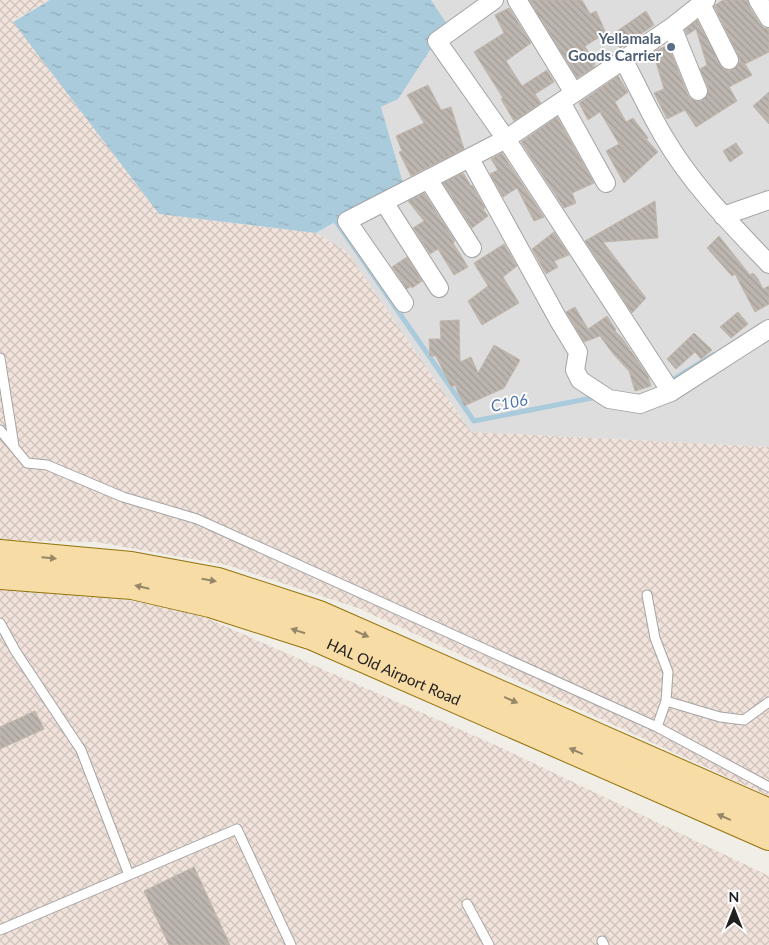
<svg xmlns="http://www.w3.org/2000/svg" width="769" height="945" viewBox="0 0 769 945" font-family="Lato,sans-serif">
<defs>
<pattern id="military-cross-hatch" width="8" height="8" patternUnits="userSpaceOnUse" patternTransform="scale(1.25)"><rect width="8" height="8" fill="#f1e3db"/><path d="M0 0l8 8M0 8l8-8" fill="none" stroke="#cec2bc"/></pattern>
<pattern id="water-ripples" width="26" height="14" patternUnits="userSpaceOnUse" patternTransform="scale(1.25)"><rect width="26" height="14" fill="#aacbdb"/><path d="M2 4q2-2 4 0t4 0M15 11q2-2 4 0t4 0" fill="none" stroke="#92aebc"/></pattern>
<pattern id="building-back-hatch" width="6" height="6" patternUnits="userSpaceOnUse" patternTransform="scale(1.25)"><rect width="6" height="6" fill="#bdb6b0"/><path d="M-1 5l2 2M0 0l6 6M5-1l2 2" fill="none" stroke="#a29c97"/></pattern>
</defs>
<rect width="100%" height="100%" fill="#f0eee7"/>
<!-- residential -->
<path fill="#dedddd" d="M431,0H769V447L471,432L346,251L316,233L403,183L381,107L446,24Z"/>
<!-- military -->
<path fill="url(#military-cross-hatch)" d="M0,0H50L13,21L159,214L316,233L346,251L471,432L769,447V796L358,608L227,565L96,542L0,540Z
M0,589L127,600L195,613L502,748L769,876V945H0Z"/>
<!-- water -->
<path fill="url(#water-ripples)" d="M50,0H431L447,24L398,99L381,107L403,183L316,233L159,214L13,22Z"/>
<g fill="none" stroke-linecap="round" stroke-linejoin="round">
<!-- stream -->
<path stroke="#aacbdb" stroke-width="5" d="M333,217L474,421L597,397
M669,382L713,355"/>
</g>
<!-- building -->
<path fill="url(#building-back-hatch)" stroke="#c1b6aa" d="M529,0H582L590,14L596,11L606,33L585,46L595,64L592,67L596,66L577,78Z
M723,0H747L749,6L760,24L764,28L769,29V52L745,64L752,75L729,87L737,101L696,127L685,110L667,119L654,93L664,89L653,52L668,45L688,95L691,99L696,101H702L708,93V87L700,69L707,65L696,29L687,35L685,30L697,20L723,69L729,71L734,69L738,65L740,60L738,55L714,6Z
M509,8L531,43L506,61L522,86L547,70L554,82L535,94L541,103L514,121L501,99L503,98L474,52L504,33L495,15Z
M646,11L654,25L620,48L610,36Z
M618,76L628,92L615,102L626,122L633,118L648,138L646,139L658,152L624,183L606,151L619,144L600,112L588,120L579,103Z
M428,85L441,110L451,107L464,149L411,176L399,152L402,151L396,136L424,123L407,95Z
M769,92V124L753,106Z
M557,117L594,183L572,193L576,203L564,208L521,142Z
M736,143L743,153L730,162L723,151Z
M502,153L544,217L534,221L517,188L503,197L490,174L498,170L491,159Z
M463,173L471,186L472,185L485,208L483,209L488,216L472,228L443,183Z
M424,193L455,241L453,243L468,267L454,275L438,249L430,254L413,228L424,221L408,201Z
M655,201L658,238L603,242L646,298L632,313L585,241Z
M554,232L569,255L554,261L558,267L546,274L532,249Z
M719,236L750,275L753,273L758,279L763,289L769,286V304L755,312L735,274L732,276L707,248Z
M504,244L517,266L503,277L519,303L482,325L468,301L488,286L474,263Z
M407,257L422,281L412,288L411,286L407,289L392,267Z
M575,307L588,329L607,316L616,330L615,331L622,338L648,376L651,386L635,391L629,371L614,355L600,336L584,342L566,312Z
M738,312L748,324L731,338L720,327Z
M459,320L460,362L471,357L478,373L494,345L520,360L504,388L464,406L455,385L451,387L436,356H430L429,339H441L440,321Z
M694,333L712,350L701,359L695,352L676,369L667,359Z
M35,711L44,729L0,749V727Z
M194,867L230,945H169L144,891Z"/>
<g fill="none" stroke-linecap="round" stroke-linejoin="round">
<defs>
<path id="service" d="M0,358L14,446
M0,430L27,463L47,465L123,497L197,519L657,727L769,787
M647,595L655,638L668,672L666,701L657,727
M0,623L16,652L81,750L129,875
M666,701L720,717L744,720L769,702
M467,904L489,945
M0,930L237,829L291,945
M602,941L604,945"/>
<path id="minor" d="M494,0L437,41L506,139L671,392L769,329
M517,0L574,93
M758,0L769,18
M701,4L729,60
M672,27L698,91
M623,59C637,85 649,112 664,137C692,185 731,224 769,264
M561,102L606,183
M470,159L558,319L578,352L575,370L580,380L609,399L640,404L671,392
M428,179L472,248
M384,202L439,288
M723,216L769,200
M404,303L347,221L506,139L672,27L706,0"/>
<g id="primary">
<path d="M0,554L131,566L218,582L319,615L769,813"/>
<path id="s1" d="M0,575L132,585L210,603L313,636L769,836"/>
</g>
</defs>
<!-- service casing -->
<use href="#service" stroke="#a4a4a4" stroke-width="11"/>
<!-- minor casing -->
<use href="#minor" stroke="#a4a4a4" stroke-width="20"/>
<!-- primary casing -->
<use href="#primary" stroke="#937309" stroke-width="30"/>
<!-- service -->
<use href="#service" stroke="#fff" stroke-width="9"/>
<!-- minor -->
<use href="#minor" stroke="#fff" stroke-width="18"/>
<!-- primary -->
<use href="#primary" stroke="#f7dca5" stroke-width="28"/>
</g>
<!-- one-way arrows -->
<defs><path id="oneway-solid" d="M-6-.8H1V-3.2L6.5 0L1 3.2V.8H-6Z" transform="scale(1.25)"/></defs>
<g fill="#968769">
<use href="#oneway-solid" transform="translate(49 558) rotate(5)"/>
<use href="#oneway-solid" transform="translate(209 580) rotate(10)"/>
<use href="#oneway-solid" transform="translate(142 587) rotate(-167)"/>
<use href="#oneway-solid" transform="translate(298 631) rotate(-162)"/>
<use href="#oneway-solid" transform="translate(362 634) rotate(24)"/>
<use href="#oneway-solid" transform="translate(511 700) rotate(24)"/>
<use href="#oneway-solid" transform="translate(576 751) rotate(-156)"/>
<use href="#oneway-solid" transform="translate(724 817) rotate(-156)"/>
</g>
<!-- markers -->
<circle fill="#5c6f8a" stroke="#fff" stroke-width="2" cx="671" cy="47" r="5"/>
<g text-anchor="middle" dominant-baseline="central" stroke-width="4" stroke-linejoin="round" paint-order="stroke">
<!-- service labels -->
<g font-size="15" font-weight="bold" fill="#4e5e75" stroke="#fff" text-anchor="end">
<text x="661" y="38">Yellamala<tspan x="661" dy="17">Goods Carrier</tspan></text>
</g>
<!-- street labels -->
<g font-size="15" fill="#202020" stroke="#fff">
<text stroke="none"><textPath href="#s1" startOffset="409">HAL Old Airport Road</textPath></text>
</g>
<!-- water labels -->
<g font-size="16" font-style="italic" fill="#5175ab" stroke="#fff">
<text transform="translate(509 402) rotate(-11)">C106</text>
</g>
</g>
<!-- north arrow -->
<g transform="translate(734 910)" stroke="#ffffff" stroke-width="4" paint-order="stroke">
<path d="M0-4L9 19L0 12L-9 19Z" fill="#202020"/>
<text y="-8" font-size="14" font-weight="bold" text-anchor="middle" fill="#202020">N</text>
</g>
</svg>
